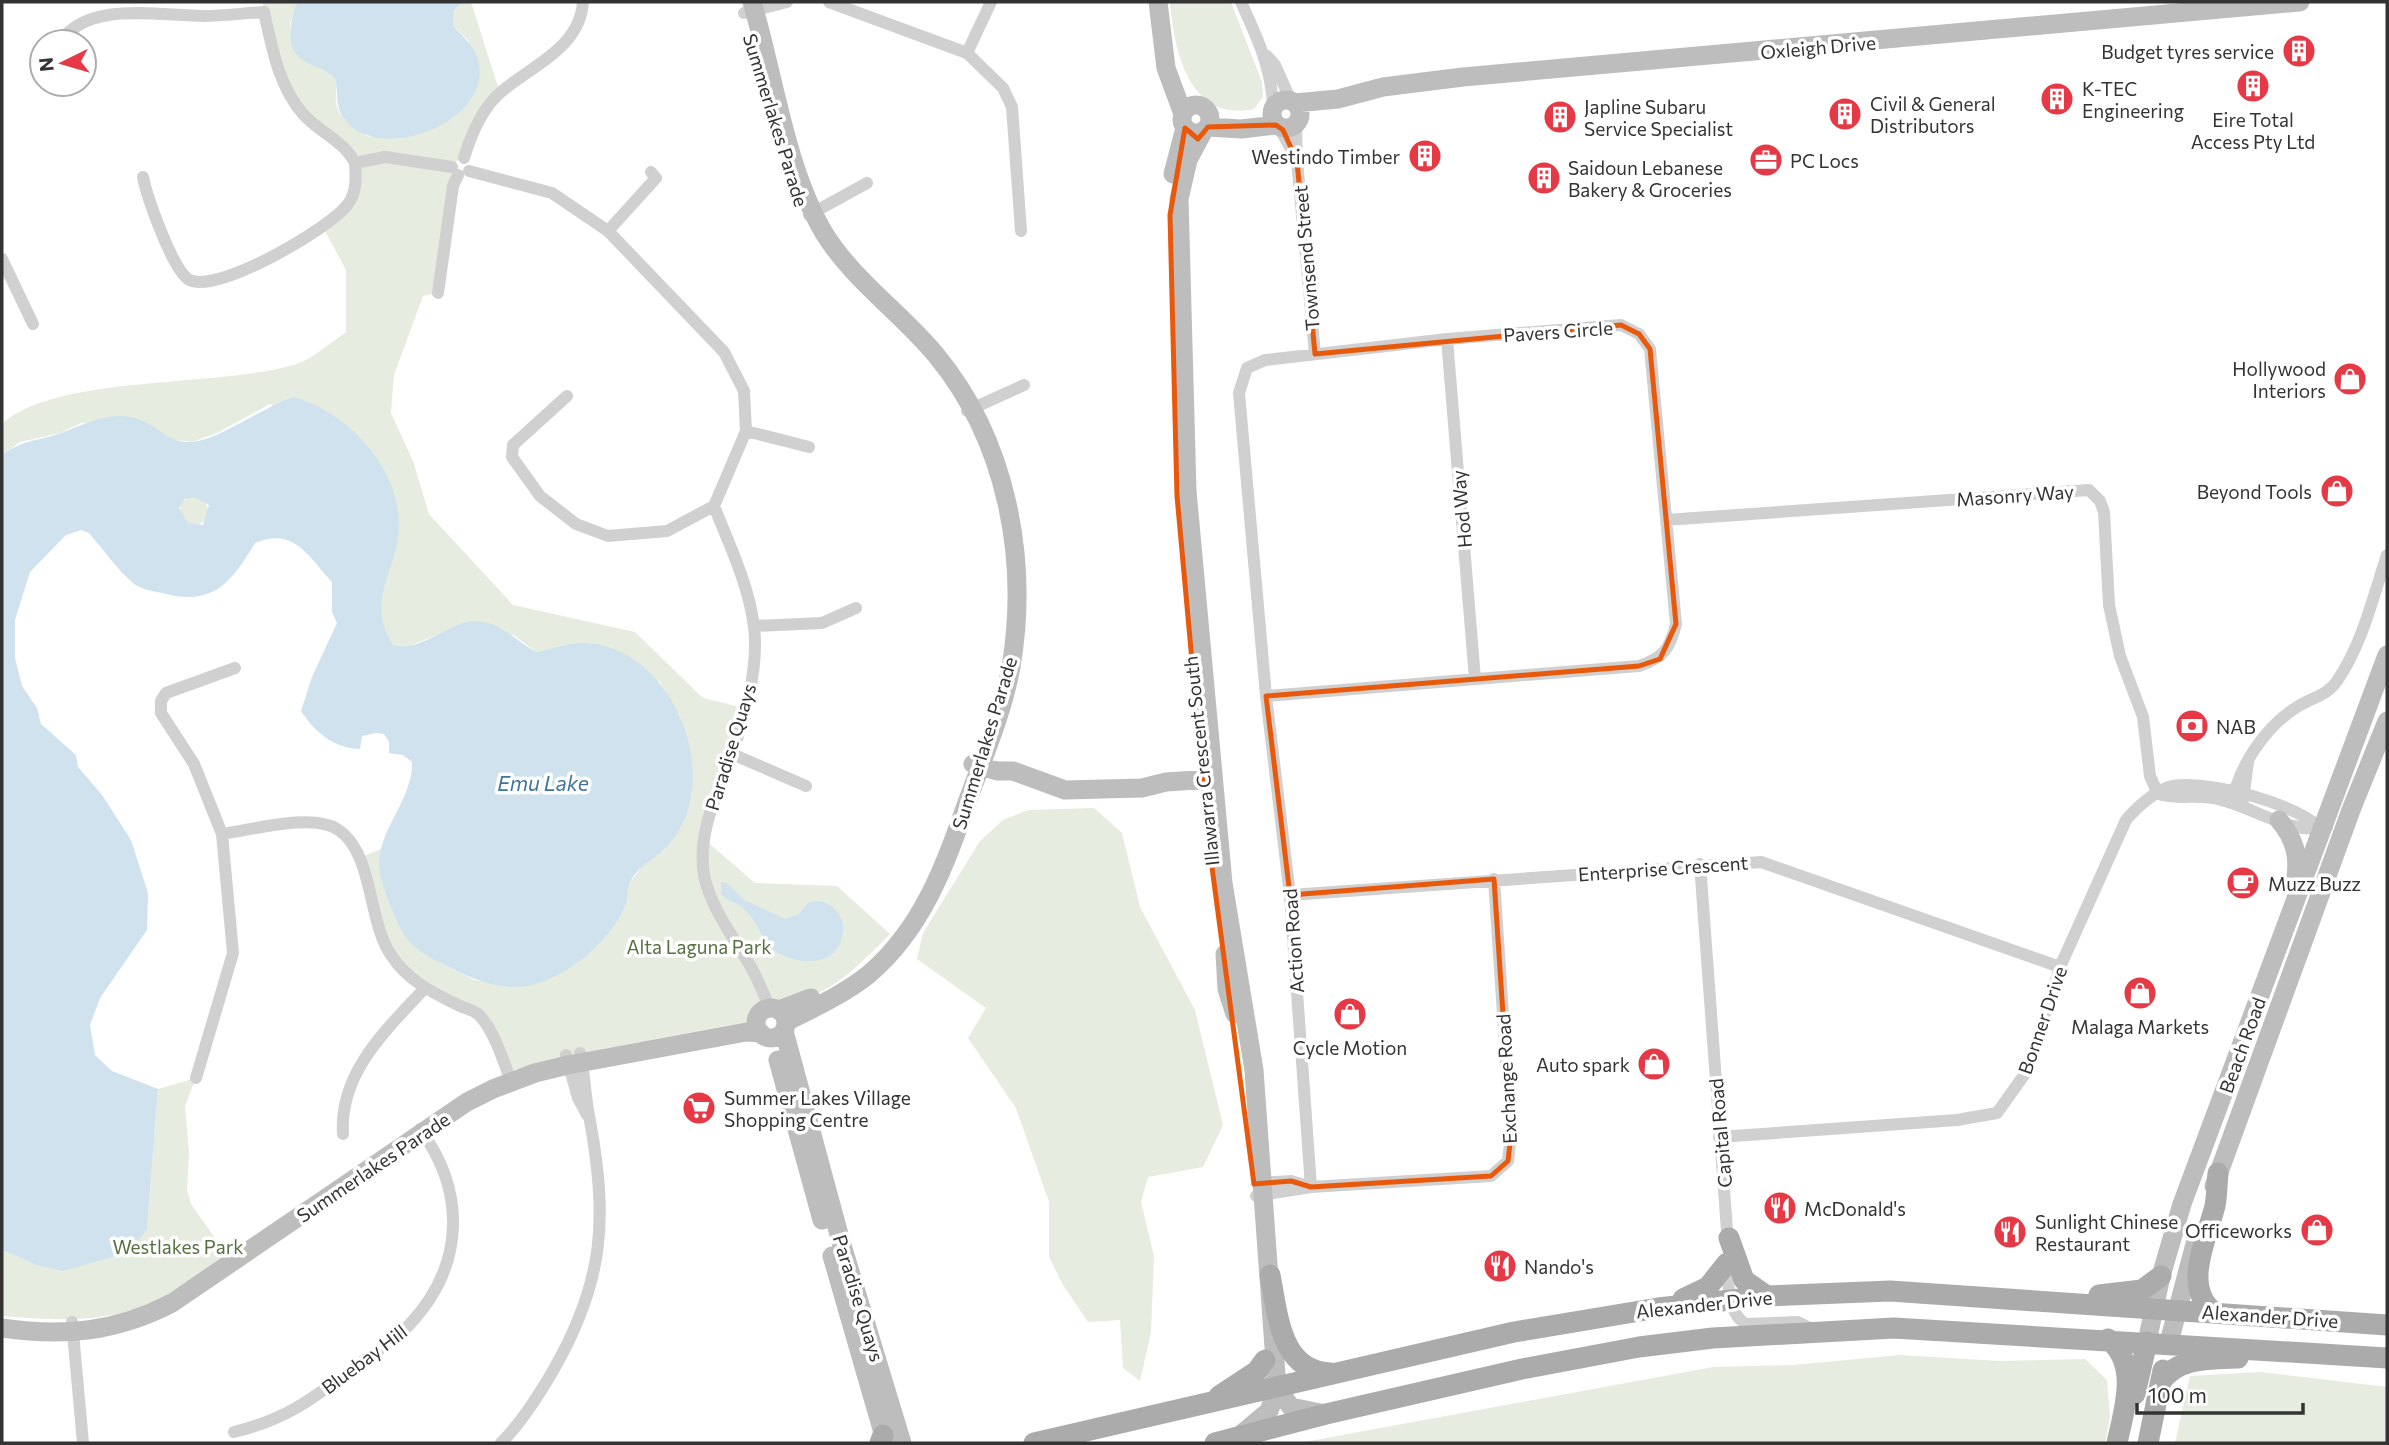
<svg xmlns="http://www.w3.org/2000/svg" width="2389" height="1445" viewBox="0 0 2389 1445" font-family="Commissioner,sans-serif">
<rect width="100%" height="100%" fill="#fff"/>
<!-- green -->
<path fill="#e6ecdf" d="M262,2H297L290,24V39L320,69L328,71L335,78C338,86 335,93 336,101C338,120 355,130 370,137L469,41L453,26L454,11L461,2H471L500,93L460,158L453,164L438,293L423,296L394,375L391,413L413,461L429,514L513,605L635,632L703,698L744,708L703,838L755,883L837,886L890,934C868,956 843,983 814,995C797,1002 764,1000 757,1020L580,1053L507,1072L486,1025L425,988L390,954L359,858L381,849L379,869L437,961L474,980L519,987L624,908L630,882L645,863L666,849L691,759L680,716L660,682L588,643L536,652L515,636L462,624L405,648L393,645L383,630L380,603L399,528L395,499L386,474L270,404L217,433L192,442L169,439L143,421L81,423L60,433L20,442L2,455V424C56,374 220,388 297,364C314,358 331,342 346,332V270L322,225L349,204L355,163L289,94Z
M1170,2H1231L1262,82L1263,97L1254,109C1189,123 1174,50 1170,2Z
M180 511a14 14 0 1 1 28 0a14 14 0 1 1-28 0Z
M1094,808L1122,833L1140,907L1195,1010L1223,1125L1203,1167L1148,1177L1141,1202L1154,1256L1151,1332L1140,1381L1123,1368L1120,1320L1088,1322L1063,1285L1049,1257V1202L1016,1108L968,1038L986,1008L917,959L923,933L980,841L1003,820L1028,810Z
M196,1078L185,1106L189,1153L187,1190L191,1204L227,1255C207,1268 186,1286 164,1297C110,1324 60,1321 2,1316V1250L36,1265L147,1229L158,1089Z
M1900,1355L1999,1361L2085,1359L2107,1380L2110,1417L2105,1443H1299L1713,1367L1793,1365Z
M2260,1372L2387,1387V1443H2175L2190,1376Z"/>
<!-- water -->
<path fill="#cfe2ee" fill-rule="evenodd" d="M297,2H461L454,11L453,26C461,35 471,42 476,54C502,120 379,167 344,119C334,105 339,93 335,78C327,70 317,68 306,62C283,50 290,22 297,2Z
M294,397C348,413 399,466 399,526C398,572 364,599 393,645C424,654 451,616 483,622C504,626 518,642 536,652C552,649 571,642 588,643C666,650 712,751 685,818C681,828 672,842 665,849C653,860 638,866 630,882C627,890 628,900 624,908C609,944 558,985 518,987C491,988 466,976 443,964C431,959 411,946 405,936C397,925 379,879 379,867C378,829 413,800 412,762L403,755L389,753V742L384,734L376,733L362,736L360,749C333,748 315,732 301,711L312,677L337,623L332,612V582C309,557 294,526 255,543C231,583 213,607 162,593C152,591 139,589 132,582C116,568 103,549 89,533L81,530L66,535L30,572L15,620V658L22,686L37,708L41,724L76,755L78,767L102,795L131,840L148,893L147,930L100,998L90,1025L95,1055L112,1071L158,1089L147,1229L130,1252L63,1271L36,1265L2,1250V455C26,438 36,442 61,433C88,423 114,408 143,421C161,429 170,443 191,442C218,441 264,406 294,397ZM194,497L209,505L203,525L188,523L179,508L185,499Z
M721,882L727,883L744,900L785,919L799,914L808,903C820,898 834,905 840,916C844,923 844,930 842,937C836,966 802,965 780,954C761,944 759,921 743,908C736,902 728,902 721,894Z"/>
<g fill="none" stroke-linecap="round" stroke-linejoin="round">
<!-- street -->
<path stroke="#d0d0d0" stroke-width="12" d="M829,2L967,53L1003,88L1012,107L1021,231
M1241,2C1257,37 1272,69 1273,108
M744,13L787,2
M60,42C89,0 159,16 204,16C223,16 244,13 264,12C272,47 278,85 303,114C320,133 343,140 355,163L385,157L452,167
M967,53L991,2
M1267,56L1275,65L1291,101
M1296,124L1297,161L1315,354
M1279,127L1296,158
M464,158C471,135 482,108 501,92C531,66 580,48 583,2
M469,171L552,193L608,231L724,352L744,391L746,431L714,506L667,531L608,536L576,524L540,496L512,457L513,445L567,396
M143,177C147,197 172,268 188,279C214,297 332,227 348,204C357,192 356,176 355,163
M809,215L867,183
M608,231L656,178L651,172
M2,259L33,324
M438,293L453,186L458,175
M1447,339L1475,679
M967,411L1024,385
M746,431L809,447
M714,506C729,544 749,585 754,627C759,668 745,718 731,757C717,795 697,833 704,875C711,910 735,938 752,969C759,982 764,995 770,1008
M1666,520L2089,490L2100,501L2104,512L2109,605L2120,656L2143,717L2150,776L2158,794
M754,626L822,623L856,608
M1266,696L1639,666C1663,658 1670,649 1676,624L1650,349L1639,334L1621,325L1447,339L1265,360L1247,368L1239,393L1266,696L1290,895L1311,1187
M732,754L806,786
M2158,794C2178,800 2197,794 2218,799C2252,806 2291,836 2327,827
M2243,800L2248,762
M2232,803C2239,766 2265,727 2297,707C2312,697 2327,696 2337,681C2362,645 2373,597 2387,555
M222,834C252,830 311,813 337,829C374,852 367,920 391,955C407,980 433,993 458,1005C464,1008 473,1010 478,1014C494,1029 503,1061 511,1081
M1700,864L1728,1244
M1290,895L1761,862L2060,967
M566,1055L578,1098L587,1115
M196,1078L233,953L222,834L194,764L161,713V701L166,693L235,668
M343,1134C339,1073 386,1030 425,988
M1719,1137L1957,1120L1997,1113L2027,1071L2060,967L2126,820C2136,808 2158,788 2173,786C2209,780 2301,804 2324,832
M1257,1183L1291,1181L1311,1187
M1256,1196L1311,1187L1491,1176L1508,1161L1511,1135L1494,879
M1727,1262C1728,1281 1727,1314 1746,1324L1798,1322L1812,1329
M72,1322L83,1443
M234,1432C287,1419 312,1399 355,1367C373,1353 395,1341 410,1324C464,1266 467,1193 420,1129
M501,1443C522,1422 539,1395 554,1369C604,1281 608,1219 590,1121C585,1099 585,1075 580,1053"/>
<!-- secondary -->
<path stroke="#bdbdbd" stroke-width="19" d="M752,2C774,75 785,167 824,233C853,280 901,313 936,355C1007,441 1029,559 1011,667C1003,711 984,756 969,797C946,862 924,928 868,975C844,994 814,1008 786,1022
M1158,2L1166,68L1183,114
M1272 114a14 14 0 1 1 28 0a14 14 0 1 1-28 0Z
M1295,103L1338,99L1383,87L1463,77L2300,2
M1182 119a14 14 0 1 1 28 0a14 14 0 1 1-28 0Z
M1208,127L1241,129L1276,125
M1204,130L1188,160L1179,199L1187,491L1223,883L1254,1070L1277,1389L1269,1411L1238,1437
M1173,174L1185,128
M973,764L997,771H1013L1065,790L1142,788L1166,782L1212,779
M2279,820C2295,839 2300,858 2295,882
M1225,954L1227,989L1235,1014
M756 1023a15 15 0 1 1 30 0a15 15 0 1 1-30 0Z
M779,1010L811,998
M784,1031L841,1242L902,1443
M778,1060L822,1220
M2214,1186L2351,810L2387,721
M832,1256L886,1443
M2,1328C64,1337 116,1332 172,1303L467,1102L493,1089L535,1073L568,1065L746,1032L761,1033
M2147,1342L2161,1276L2182,1204L2387,655
M2169,1342L2195,1244
M1273,1383L1291,1407L1325,1414"/>
<!-- primary -->
<path stroke="#ababab" stroke-width="21" d="M1729,1238L1744,1280L1767,1296
M1270,1275C1278,1315 1280,1371 1331,1373
M2099,1295L2142,1290L2161,1276
M1683,1299L1708,1287L1727,1263
M2215,1313C2181,1289 2207,1238 2215,1206C2217,1195 2217,1184 2218,1173
M2108,1339C2140,1364 2124,1410 2117,1443
M2161,1382C2177,1357 2211,1359 2238,1358
M2135,1394L2147,1342
M1219,1396L1257,1371L1265,1360
M880,1443L883,1435
M1034,1443L1514,1332L1658,1308L1767,1296L1890,1291L2387,1325
M1215,1443L1326,1414L1522,1369L1639,1347L1713,1338L1894,1328L2387,1358
M2148,1443L2163,1370"/>
</g>
<!-- marked area -->
<path fill="none" stroke="#e8590c" stroke-width="5" stroke-linejoin="round" d="M1276,125L1283,130L1297,161L1315,354L1621,325L1639,334L1650,349L1676,624L1660,659L1639,666L1266,696L1290,895L1494,879L1511,1135L1508,1161L1491,1176L1311,1187L1291,1181L1254,1184L1208,837L1177,496L1170,215L1185,128L1198,139L1208,127Z"/>
<!-- icons -->
<defs>
<symbol id="building-disc" viewBox="-11 -11 22 22"><circle r="9.5" fill="#e63946" stroke="#fff"/><path d="M-4-6H4V6H1V3H-1V6H-4ZM-2.5-4.3h1.7v1.8h-1.7ZM.8-4.3h1.7v1.8H.8ZM-2.5-1h1.7V.8h-1.7ZM.8-1h1.7V.8H.8Z" fill="#fff"/></symbol>
<symbol id="office-disc" viewBox="-11 -11 22 22"><circle r="9.5" fill="#e63946" stroke="#fff"/><path d="M-6-3h4V-5.5h4V-3h4V5H-6ZM-1-4.5V-3h2v-1.5ZM-6 0V1H6V0Z" fill="#fff"/></symbol>
<symbol id="shop-disc" viewBox="-11 -11 22 22"><circle r="9.5" fill="#e63946" stroke="#fff"/><path d="M-5-2.5h2.3a2.7 3.5 0 0 1 5.4 0H5L5.5 6h-11ZM-1.5-2.5h3a1.5 2.3 0 0 0-3 0Z" fill="#fff"/></symbol>
<symbol id="bank-disc" viewBox="-11 -11 22 22"><circle r="9.5" fill="#e63946" stroke="#fff"/><path d="M-6-4H6V4H-6ZM0-2.3a2.3 2.3 0 1 0 0 4.6a2.3 2.3 0 1 0 0-4.6Z" fill="#fff"/></symbol>
<symbol id="cafe-disc" viewBox="-11 -11 22 22"><circle r="9.5" fill="#e63946" stroke="#fff"/><path d="M-5.5-4.5H6V0H3Q3 3.5 0 3.5H-2.5Q-5.5 3.5-5.5 0ZM3-3.2v2h1.7v-2ZM-6 4.5H4V6H-6Z" fill="#fff"/></symbol>
<symbol id="supermarket-disc" viewBox="-11 -11 22 22"><circle r="9.5" fill="#e63946" stroke="#fff"/><path d="M-6-5.5h2.5l.6 2H6L4.5 2H-2.5L-4.4-4H-6ZM-1.5 3.2a1.3 1.3 0 1 0 .1 0ZM3 3.2a1.3 1.3 0 1 0 .1 0Z" fill="#fff"/></symbol>
<symbol id="restaurant-disc" viewBox="-11 -11 22 22"><circle r="9.5" fill="#e63946" stroke="#fff"/><path d="M-5-6h1v4h1v-4h1v4h1v-4h1v5L-1.5 .5V6h-2V.5L-5-1ZM5-6V6H3V1.5H1.5Q1.5-4 5-6Z" fill="#fff"/></symbol>
</defs>
<g fill-rule="evenodd">
<use href="#building-disc" x="2280" y="32" width="38" height="38"/>
<use href="#building-disc" x="2234" y="67" width="38" height="38"/>
<use href="#building-disc" x="2038" y="80" width="38" height="38"/>
<use href="#building-disc" x="1826" y="95" width="38" height="38"/>
<use href="#building-disc" x="1541" y="98" width="38" height="38"/>
<use href="#building-disc" x="1406" y="137" width="38" height="38"/>
<use href="#office-disc" x="1747" y="141" width="38" height="38"/>
<use href="#building-disc" x="1525" y="159" width="38" height="38"/>
<use href="#shop-disc" x="2331" y="360" width="38" height="38"/>
<use href="#shop-disc" x="2318" y="472" width="38" height="38"/>
<use href="#bank-disc" x="2173" y="707" width="38" height="38"/>
<use href="#cafe-disc" x="2224" y="864" width="38" height="38"/>
<use href="#shop-disc" x="2121" y="974" width="38" height="38"/>
<use href="#shop-disc" x="1331" y="995" width="38" height="38"/>
<use href="#shop-disc" x="1635" y="1045" width="38" height="38"/>
<use href="#supermarket-disc" x="680" y="1089" width="38" height="38"/>
<use href="#restaurant-disc" x="1761" y="1189" width="38" height="38"/>
<use href="#shop-disc" x="2298" y="1211" width="38" height="38"/>
<use href="#restaurant-disc" x="1991" y="1213" width="38" height="38"/>
<use href="#restaurant-disc" x="1481" y="1247" width="38" height="38"/>
</g>
<g text-anchor="middle" dominant-baseline="central" stroke-width="7" stroke-linejoin="round" paint-order="stroke">
<!-- street labels -->
<g font-size="19" fill="#333" stroke="#fff">
<text transform="translate(1818 47) rotate(-5)">Oxleigh Drive</text>
<text transform="translate(776 120) rotate(73)">Summerlakes Parade</text>
<text transform="translate(1306 258) rotate(-95)">Townsend Street</text>
<text transform="translate(1558 331) rotate(-4)">Pavers Circle</text>
<text transform="translate(2015 495) rotate(-4)">Masonry Way</text>
<text transform="translate(1461 509) rotate(-95)">Hod Way</text>
<text transform="translate(984 743) rotate(-73)">Summerlakes Parade</text>
<text transform="translate(730 747) rotate(-73)">Paradise Quays</text>
<text transform="translate(1201 761) rotate(-96)">Illawarra Crescent South</text>
<text transform="translate(1663 868) rotate(-4)">Enterprise Crescent</text>
<text transform="translate(1293 941) rotate(-94)">Action Road</text>
<text transform="translate(2042 1020) rotate(-71)">Bonner Drive</text>
<text transform="translate(2242 1045) rotate(-70)">Beach Road</text>
<text transform="translate(1506 1079) rotate(-93)">Exchange Road</text>
<text transform="translate(1720 1133) rotate(-95)">Capital Road</text>
<text transform="translate(373 1167) rotate(-34)">Summerlakes Parade</text>
<text transform="translate(859 1298) rotate(73)">Paradise Quays</text>
<text transform="translate(1704 1304) rotate(-6)">Alexander Drive</text>
<text transform="translate(2270 1316) rotate(4)">Alexander Drive</text>
<text transform="translate(364 1359) rotate(-37)">Bluebay Hill</text>
</g>
<!-- poi labels -->
<g font-size="19" fill="#333" stroke="#fff" text-anchor="start">
<text x="2274" y="51" text-anchor="end">Budget tyres service</text>
<text x="2082" y="88">K-TEC<tspan x="2082" dy="22">Engineering</tspan></text>
<text x="1870" y="103">Civil &amp; General<tspan x="1870" dy="22">Distributors</tspan></text>
<text x="1584" y="106">Japline Subaru<tspan x="1584" dy="22">Service Specialist</tspan></text>
<text x="2253" y="119" text-anchor="middle">Eire Total<tspan x="2253" dy="22">Access Pty Ltd</tspan></text>
<text x="1400" y="156" text-anchor="end">Westindo Timber</text>
<text x="1790" y="160">PC Locs</text>
<text x="1568" y="167">Saidoun Lebanese<tspan x="1568" dy="22">Bakery &amp; Groceries</tspan></text>
<text x="2326" y="368" text-anchor="end">Hollywood<tspan x="2326" dy="22">Interiors</tspan></text>
<text x="2312" y="491" text-anchor="end">Beyond Tools</text>
<text x="2216" y="726">NAB</text>
<text x="2268" y="883">Muzz Buzz</text>
<text x="2140" y="1026" text-anchor="middle">Malaga Markets</text>
<text x="1350" y="1047" text-anchor="middle">Cycle Motion</text>
<text x="1630" y="1064" text-anchor="end">Auto spark</text>
<text x="724" y="1097">Summer Lakes Village<tspan x="724" dy="22">Shopping Centre</tspan></text>
<text x="1804" y="1208">McDonald's</text>
<text x="2035" y="1221">Sunlight Chinese<tspan x="2035" dy="22">Restaurant</tspan></text>
<text x="2292" y="1230" text-anchor="end">Officeworks</text>
<text x="1524" y="1266">Nando's</text>
</g>
<!-- park labels -->
<g font-size="19" fill="#56703f" stroke="#fff">
<text x="699" y="946">Alta Laguna Park</text>
<text x="178" y="1246">Westlakes Park</text>
</g>
<!-- water labels -->
<g font-size="21" font-style="italic" fill="#3f7597" stroke="#fff">
<text x="543" y="782">Emu Lake</text>
</g>
</g>
<!-- border -->
<rect width="2389" height="1445" fill="none" stroke="#333333" stroke-width="7"/>
<!-- north arrow -->
<g transform="translate(63 63) rotate(265)"><circle r="33" fill="#ffffff" stroke="#adadad" stroke-width="2"/>
<path d="M0-5L12 26L0 18L-12 26Z" fill="#e63946"/>
<text y="-10" font-size="19" font-weight="bold" text-anchor="middle" fill="#333333">N</text>
</g>
<!-- scale -->
<path d="M2137 1403v10h166v-10" fill="none" stroke="#333333" stroke-width="3.5"/>
<text x="2148" y="1403" font-size="21" fill="#333333" stroke="#ffffff" stroke-width="5" paint-order="stroke">100 m</text>
</svg>
